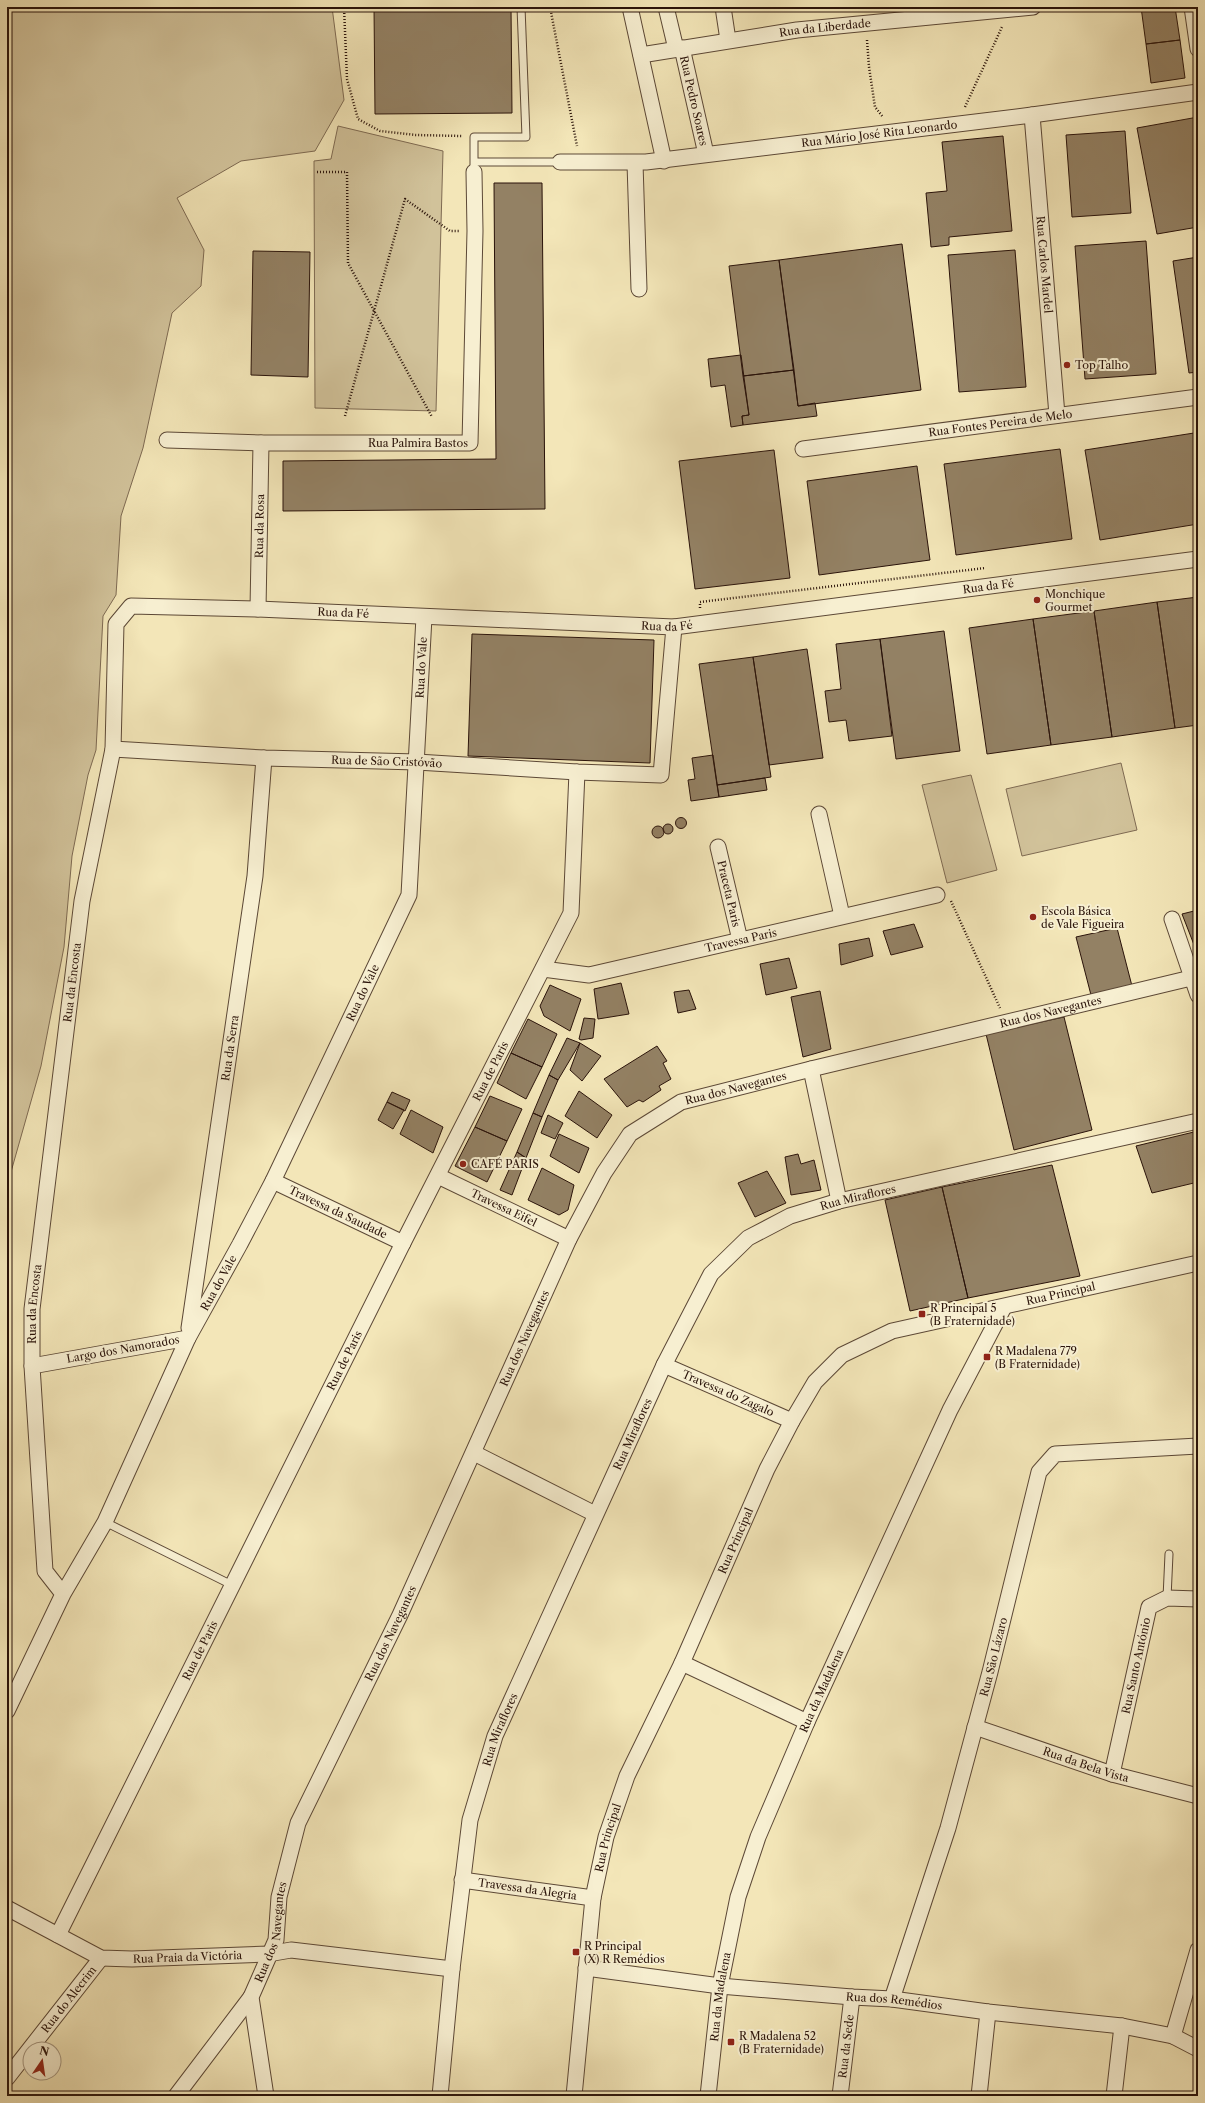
<svg xmlns="http://www.w3.org/2000/svg" width="1205" height="2103" viewBox="0 0 1205 2103" font-family="'Libre Caslon Text',serif">
<rect width="100%" height="100%" fill="#f3e6b8"/>
<filter id="stains"><feTurbulence type="fractalNoise" baseFrequency=".005" numOctaves="4"/><feColorMatrix values="0 0 0 0 .2 0 0 0 0 .09 0 0 0 0 .02 0 0 0 .5 -.17"/></filter>
<radialGradient id="worn" r=".72"><stop offset=".6" stop-color="#630" stop-opacity="0"/><stop offset="1" stop-color="#630" stop-opacity=".3"/></radialGradient>
<!-- green -->
<path fill="#d1c29a" stroke="#7e6a52" d="M7,7H332L344,100L315,151L241,161L177,198L204,250L201,286L172,313L143,448L121,516L116,595L103,616L96,750L88,775L72,856L64,947L41,1066L7,1186Z
M338,126L443,151L436,411L315,408L314,161L331,159Z
M1121,763L1137,830L1022,856L1006,789Z
M971,775L997,870L947,883L922,785Z"/>
<!-- building -->
<path fill="#938164" stroke="#2a130a" d="M374,7H511L512,113L375,114Z
M1141,7H1175L1180,40L1146,44Z
M1180,40L1185,78L1151,83L1146,44Z
M1198,117V227L1157,234L1137,128Z
M1125,131L1131,213L1072,217L1066,135Z
M1003,136L1012,231L949,237V245L931,247L926,193L947,191L942,142Z
M494,183H542L545,509L283,511V461L496,459Z
M1146,241L1156,374L1085,379L1075,246Z
M902,244L921,390L798,406L779,260Z
M1015,250L1026,387L959,392L948,255Z
M253,251L310,252L308,377L251,375Z
M1198,257V372L1189,373L1173,261Z
M779,260L794,370L743,376L729,266Z
M741,355L749,415L742,416L743,425L731,427L725,385L711,387L708,359Z
M794,370L798,406L815,403L817,416L743,425L742,416L749,415L743,376Z
M1194,433L1198,455V524L1100,540L1085,450Z
M1060,449L1072,539L956,555L944,464Z
M774,450L790,578L695,589L679,461Z
M917,466L930,560L819,575L807,481Z
M1198,597V725L1175,728L1157,602Z
M1157,602L1175,728L1112,737L1094,611Z
M1094,611L1112,737L1051,745L1033,619Z
M1033,619L1051,745L987,754L969,628Z
M944,631L960,751L896,759L880,639Z
M472,634L654,640L650,763L468,756Z
M880,639L892,736L849,741L846,720L829,722L825,691L841,689L836,644Z
M807,649L823,758L769,765L753,657Z
M753,657L771,777L717,785L699,664Z
M713,755L719,797L691,801L688,780L695,779L692,758Z
M765,778L767,790L719,797L717,785Z
M675.5 823a5.5 5.5 0 1 1 11 0a5.5 5.5 0 1 1-11 0Z
M663 829a5 5 0 1 1 10 0a5 5 0 1 1-10 0Z
M652 832a6 6 0 1 1 12 0a6 6 0 1 1-12 0Z
M1198,910V955L1182,914Z
M914,924L923,947L891,955L883,931Z
M1117,928L1132,986L1091,995L1076,937Z
M869,938L873,956L841,965L839,944Z
M789,958L797,988L766,995L760,964Z
M621,983L629,1014L598,1019L594,989Z
M550,985L581,999L570,1031L544,1016L540,1006Z
M689,990L696,1009L678,1013L674,992Z
M820,991L831,1049L803,1057L791,997Z
M1064,1017L1092,1130L1014,1150L986,1034Z
M584,1018L595,1019L593,1038L581,1040L579,1039Z
M528,1019L557,1034L542,1067L511,1053Z
M567,1038L580,1043L558,1080L549,1075Z
M580,1043L601,1056L582,1081L570,1070Z
M657,1046L667,1061L663,1063L671,1079L659,1086L661,1090L643,1102L639,1100L627,1107L604,1079Z
M511,1053L542,1067L526,1099L497,1083Z
M549,1075L558,1080L542,1117L533,1113Z
M579,1091L612,1115L597,1138L565,1116Z
M392,1092L410,1100L405,1111L387,1102Z
M490,1096L522,1109L507,1141L475,1127Z
M387,1102L404,1110L393,1129L378,1120Z
M411,1110L443,1127L433,1153L400,1134Z
M533,1113L542,1117L526,1158L517,1152Z
M548,1115L563,1123L555,1139L541,1133Z
M475,1127L507,1141L487,1182L455,1166Z
M1198,1131V1182L1152,1193L1136,1146Z
M559,1134L589,1148L579,1173L550,1156Z
M517,1152L526,1158L512,1195L500,1190Z
M798,1154L801,1164L814,1160L821,1190L791,1195L785,1157Z
M1052,1165L1080,1276L968,1298L942,1187Z
M542,1168L574,1185L568,1210L559,1215L528,1200Z
M767,1171L786,1203L755,1217L738,1183Z
M942,1187L968,1298L910,1311L885,1200Z"/>
<g fill="none" stroke-linecap="round" stroke-linejoin="round">
<defs>
<path id="lane" d="M474,162H560
M474,172V137H526L521,7
M105,1522L232,1585
M1167,1598L1169,1554"/>
<g id="street">
<path d="M630,7L664,161"/>
<path d="M666,7L676,49"/>
<path d="M723,7L728,40"/>
<path d="M1192,7L1198,49"/>
<path id="s1" d="M682,48L706,154"/>
<path id="s2" d="M641,55L797,30L1033,7"/>
<path id="s3" d="M1032,115L1057,415"/>
<path id="s4" d="M560,162H646L1032,115L1198,92"/>
<path d="M635,163L639,289"/>
<path id="s5" d="M167,440L261,443H470L475,231L474,172"/>
<path id="s6" d="M803,449L1198,397"/>
<path id="s7" d="M258,609L261,443"/>
<path id="s8" d="M113,749L264,758L417,762L577,772L661,775L674,627"/>
<path d="M819,814L842,916"/>
<path id="s9" d="M718,847L740,940"/>
<path d="M1172,919L1198,995"/>
<path id="s10" d="M543,969L589,975L937,895"/>
<path d="M811,1069L839,1201"/>
<path id="s11" d="M438,1176L569,1239"/>
<path id="s12" d="M273,1181L403,1243"/>
<path id="s13" d="M189,1328L255,876L264,758"/>
<path id="s14" d="M188,1338L240,1244L273,1181L409,895L424,617"/>
<path id="s15" d="M664,1365L792,1421"/>
<path id="s16" d="M32,1366V1309L82,901L113,749L116,624L131,606L258,609L674,627L1198,559"/>
<path d="M474,1453L595,1514"/>
<path d="M682,1663L807,1722"/>
<path d="M7,1711L63,1594L105,1522L188,1338L32,1366L45,1571L63,1594"/>
<path id="s17" d="M975,1727L1112,1774L1198,1796"/>
<path id="s18" d="M1112,1774L1149,1607L1167,1598L1198,1599"/>
<path id="s19" d="M462,1880L593,1898"/>
<path id="s20" d="M7,1908L101,1958L132,1959L268,1954L291,1950L452,1969"/>
<path id="s21" d="M58,1935L403,1243L571,913L577,772"/>
<path id="s22" d="M586,1968L720,1986L852,1997L892,1999L988,2012L1122,2026L1173,2036L1198,2049"/>
<path id="s23" d="M892,1999L948,1828L990,1672L1039,1472L1055,1454L1198,1446"/>
<path d="M1173,2036L1198,1950"/>
<path id="s24" d="M7,2078L101,1958"/>
<path d="M176,2096L251,1997"/>
<path id="s25" d="M266,2096L251,1997L276,1940L279,1897L298,1823L400,1615L569,1239L604,1173L630,1134L681,1102L811,1069L1191,978"/>
<path id="s26" d="M440,2096L452,1969L470,1820L495,1736L664,1365L711,1274L748,1238L790,1216L839,1201L1198,1121"/>
<path id="s27" d="M574,2096L593,1898L606,1837L627,1776L682,1663L767,1469L792,1421L815,1382L842,1355L892,1331L1198,1263"/>
<path id="s28" d="M708,2096L720,1986L738,1897L758,1837L807,1722L950,1410L1004,1307"/>
<path id="s29" d="M840,2096L852,1997"/>
<path d="M979,2096L988,2012"/>
<path d="M1114,2096L1122,2026"/>
</g>
</defs>
<!-- lane casing -->
<use href="#lane" stroke="#5c4836" stroke-width="9"/>
<!-- street casing -->
<use href="#street" stroke="#5c4836" stroke-width="17"/>
<!-- path -->
<path stroke="#2a130a" stroke-width="2.5" stroke-dasharray="1 2" stroke-linecap="butt" d="M344,7L347,79L358,119L380,131L416,135L462,136
M550,7L577,146
M867,40L869,67L875,107L883,117
M965,107L1002,27
M317,172H347L348,263L432,417
M345,416L405,199L450,231H459
M700,608V602L985,568
M951,901L1000,1008"/>
<!-- lane -->
<use href="#lane" stroke="#f7efd1" stroke-width="7"/>
<!-- street -->
<use href="#street" stroke="#f7efd1" stroke-width="15"/>
</g>
<!-- markers -->
<g fill="#8f2418" stroke="#f7efd1" stroke-width="1.5">
<circle cx="1067" cy="365" r="4"/>
<circle cx="1037" cy="600" r="4"/>
<circle cx="1033" cy="917" r="4"/>
<circle cx="463" cy="1164" r="4"/>
<rect x="918" y="1310" width="8" height="8" rx="2"/>
<rect x="983" y="1353" width="8" height="8" rx="2"/>
<rect x="572" y="1948" width="8" height="8" rx="2"/>
<rect x="727" y="2038" width="8" height="8" rx="2"/>
</g>
<g text-anchor="middle" dominant-baseline="central" stroke-width="4" stroke-linejoin="round" paint-order="stroke">
<!-- street labels -->
<g font-size="11" fill="#2a130a" stroke="#f7efd1">
<text stroke="none"><textPath href="#s2" startOffset="186">Rua da Liberdade</textPath></text>
<text stroke="none"><textPath href="#s1" startOffset="54">Rua Pedro Soares</textPath></text>
<text stroke="none"><textPath href="#s4" startOffset="321">Rua Mário José Rita Leonardo</textPath></text>
<text stroke="none"><textPath href="#s3" startOffset="150">Rua Carlos Mardel</textPath></text>
<text stroke="none"><textPath href="#s6" startOffset="199">Rua Fontes Pereira de Melo</textPath></text>
<text stroke="none"><textPath href="#s5" startOffset="251">Rua Palmira Bastos</textPath></text>
<text stroke="none"><textPath href="#s7" startOffset="83">Rua da Rosa</textPath></text>
<text stroke="none"><textPath href="#s16" startOffset="1632">Rua da Fé</textPath></text>
<text stroke="none"><textPath href="#s16" startOffset="984">Rua da Fé</textPath></text>
<text stroke="none"><textPath href="#s16" startOffset="1308">Rua da Fé</textPath></text>
<text stroke="none"><textPath href="#s14" startOffset="723">Rua do Vale</textPath></text>
<text stroke="none"><textPath href="#s8" startOffset="274">Rua de São Cristóvão</textPath></text>
<text stroke="none"><textPath href="#s9" startOffset="48">Praceta Paris</textPath></text>
<text stroke="none"><textPath href="#s10" startOffset="202">Travessa Paris</textPath></text>
<text stroke="none"><textPath href="#s16" startOffset="386">Rua da Encosta</textPath></text>
<text stroke="none"><textPath href="#s14" startOffset="387">Rua do Vale</textPath></text>
<text stroke="none"><textPath href="#s25" startOffset="1488">Rua dos Navegantes</textPath></text>
<text stroke="none"><textPath href="#s13" startOffset="283">Rua da Serra</textPath></text>
<text stroke="none"><textPath href="#s21" startOffset="966">Rua de Paris</textPath></text>
<text stroke="none"><textPath href="#s25" startOffset="1164">Rua dos Navegantes</textPath></text>
<text stroke="none"><textPath href="#s26" startOffset="1045">Rua Miraflores</textPath></text>
<text stroke="none"><textPath href="#s11" startOffset="73">Travessa Eifel</textPath></text>
<text stroke="none"><textPath href="#s12" startOffset="72">Travessa da Saudade</textPath></text>
<text stroke="none"><textPath href="#s14" startOffset="63">Rua do Vale</textPath></text>
<text stroke="none"><textPath href="#s27" startOffset="1029">Rua Principal</textPath></text>
<text stroke="none"><textPath href="#s16" startOffset="62">Rua da Encosta</textPath></text>
<text stroke="none"><textPath href="#s25" startOffset="817">Rua dos Navegantes</textPath></text>
<text transform="translate(123 1349) rotate(-10)">Largo dos Namorados</text>
<text stroke="none"><textPath href="#s21" startOffset="642">Rua de Paris</textPath></text>
<text stroke="none"><textPath href="#s15" startOffset="70">Travessa do Zagalo</textPath></text>
<text stroke="none"><textPath href="#s26" startOffset="697">Rua Miraflores</textPath></text>
<text stroke="none"><textPath href="#s27" startOffset="585">Rua Principal</textPath></text>
<text stroke="none"><textPath href="#s25" startOffset="493">Rua dos Navegantes</textPath></text>
<text stroke="none"><textPath href="#s21" startOffset="318">Rua de Paris</textPath></text>
<text stroke="none"><textPath href="#s23" startOffset="357">Rua São Lázaro</textPath></text>
<text stroke="none"><textPath href="#s18" startOffset="111">Rua Santo António</textPath></text>
<text stroke="none"><textPath href="#s28" startOffset="424">Rua da Madalena</textPath></text>
<text stroke="none"><textPath href="#s26" startOffset="373">Rua Miraflores</textPath></text>
<text stroke="none"><textPath href="#s17" startOffset="117">Rua da Bela Vista</textPath></text>
<text stroke="none"><textPath href="#s27" startOffset="261">Rua Principal</textPath></text>
<text stroke="none"><textPath href="#s19" startOffset="66">Travessa da Alegria</textPath></text>
<text stroke="none"><textPath href="#s25" startOffset="169">Rua dos Navegantes</textPath></text>
<text stroke="none"><textPath href="#s20" startOffset="193">Rua Praia da Victória</textPath></text>
<text stroke="none"><textPath href="#s28" startOffset="100">Rua da Madalena</textPath></text>
<text stroke="none"><textPath href="#s24" startOffset="100">Rua do Alecrim</textPath></text>
<text stroke="none"><textPath href="#s22" startOffset="310">Rua dos Remédios</textPath></text>
<text stroke="none"><textPath href="#s29" startOffset="50">Rua da Sede</textPath></text>
</g>
<!-- poi labels -->
<g font-size="11" fill="#2a130a" stroke="#f7efd1" text-anchor="start">
<text x="1075" y="365">Top Talho</text>
<text x="1045" y="594">Monchique<tspan x="1045" dy="13">Gourmet</tspan></text>
<text x="1041" y="911">Escola Básica<tspan x="1041" dy="13">de Vale Figueira</tspan></text>
<text x="471" y="1164">CAFÉ PARIS</text>
<text x="930" y="1308">R Principal 5<tspan x="930" dy="13">(B Fraternidade)</tspan></text>
<text x="995" y="1351">R Madalena 779<tspan x="995" dy="13">(B Fraternidade)</tspan></text>
<text x="584" y="1946">R Principal<tspan x="584" dy="13">(X) R Remédios</tspan></text>
<text x="739" y="2036">R Madalena 52<tspan x="739" dy="13">(B Fraternidade)</tspan></text>
</g>
</g>
<!-- margin -->
<rect width="1205" height="2103" fill="none" stroke="#f3e6b8" stroke-width="24"/>
<rect x="8" y="8" width="1189" height="2087" fill="none" stroke="#2a130a" stroke-width="2"/>
<rect x="12" y="12" width="1181" height="2079" fill="none" stroke="#2a130a"/>
<!-- north arrow -->
<g transform="translate(42 2061) rotate(13)"><circle r="19" fill="#f7efd1" stroke="#a59781"/>
<path d="M0-3L7 15L0 10L-7 15Z" fill="#8f2418"/>
<text y="-6" font-size="11" font-weight="bold" text-anchor="middle" fill="#2a130a">N</text>
</g>
<rect width="100%" height="100%" filter="url(#stains)"/>
<rect width="100%" height="100%" fill="url(#worn)"/>
</svg>
